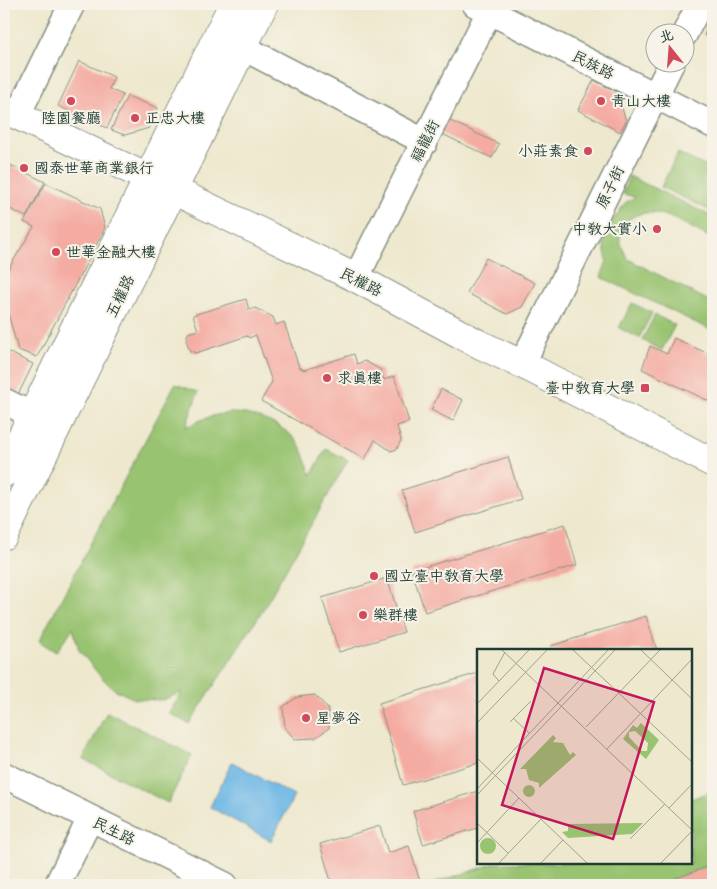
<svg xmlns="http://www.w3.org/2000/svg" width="717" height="889" viewBox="0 0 717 889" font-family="'Shantell Sans','LXGW WenKai TC',sans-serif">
<rect width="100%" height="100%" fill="#f7f3e8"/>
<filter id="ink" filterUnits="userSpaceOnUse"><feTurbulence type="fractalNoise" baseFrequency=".02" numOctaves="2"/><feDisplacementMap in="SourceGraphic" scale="10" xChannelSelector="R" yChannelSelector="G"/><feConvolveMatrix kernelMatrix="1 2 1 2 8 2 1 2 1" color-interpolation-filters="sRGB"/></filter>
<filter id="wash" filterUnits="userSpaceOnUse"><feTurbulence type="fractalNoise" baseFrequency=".0096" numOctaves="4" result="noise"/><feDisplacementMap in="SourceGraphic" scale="20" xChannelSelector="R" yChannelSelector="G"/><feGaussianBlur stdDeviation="1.12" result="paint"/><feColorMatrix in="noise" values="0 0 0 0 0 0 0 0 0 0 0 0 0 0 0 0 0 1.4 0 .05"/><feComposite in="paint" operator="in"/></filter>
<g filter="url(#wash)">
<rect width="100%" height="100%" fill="#eee8ce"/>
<!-- green -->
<path fill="#98c370" stroke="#5c8052" d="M678,153L713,170V212L661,187Z
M629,176L713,217V239C687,227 650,197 625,223C615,233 622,249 628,259L713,303V331L601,277L607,261L604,246L607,230L625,203L635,197L623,194Z
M632,303L652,313L639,338L619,328Z
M655,315L675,325L662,350L642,340Z
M175,384L198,392L186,427C219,410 241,408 274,424C283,429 292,434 298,443C305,453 307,464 311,475L326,449L348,460L261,613L189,724L169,713L182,692L163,700L135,699L115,690L101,677L79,650L73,628L56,652L39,641Z
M107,712L192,755L168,803L83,759Z
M713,791V866L656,885H428L496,863H691V799Z"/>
<!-- water -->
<path fill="#6db7e6" stroke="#467a8d" d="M232,762L294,796L271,841L210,807Z"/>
<g id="blocks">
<!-- building -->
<path fill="#f4aba2" d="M713,13V39L704,35Z
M79,61L114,77L109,89L123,95L107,128L58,106Z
M594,80L617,92L626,121L620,132L578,110Z
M127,96L158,108L149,128L125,135L111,130Z
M440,116L499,144L492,158L434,130Z
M4,162L45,182L26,217L4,206Z
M46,183L100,209L105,228L37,357L18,350L4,298V276L34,227L24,222Z
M486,258L535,283L522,307L507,314L467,293Z
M246,299L249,310L255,308L273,317L276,325L284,322L299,367L304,370L354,354L357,364L365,361L381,370L384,380L394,376L409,422L397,426L401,440L397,449L391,451L375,440L365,459L261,401L272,382L256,335L249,338L247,336L196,353L190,351L186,340L188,333L198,330L193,315Z
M674,338L713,356V403L642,369L650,346L667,354Z
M4,350L33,364L16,399L4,393Z
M441,389L463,400L453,421L431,410Z
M508,457L521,499L415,532L402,490Z
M565,524L577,565L425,612L412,571Z
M387,578L404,632L339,652L322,598Z
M646,616L657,650H552L551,646Z
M478,673V763L403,785L379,703Z
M315,695L328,709L329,728L315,738L295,739L285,728L283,707L297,697Z
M478,791V828L423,844L413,811Z
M380,826L388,853L409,846L421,885H352L351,880L332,885L320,844Z
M713,865V885H656Z"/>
</g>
</g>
<g filter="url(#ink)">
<use href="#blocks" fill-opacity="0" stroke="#869281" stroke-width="1"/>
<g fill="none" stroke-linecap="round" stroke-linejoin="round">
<defs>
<path id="minor" d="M475,4L713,125
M684,35L700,4
M242,47L425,142
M17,116L72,4
M356,278L493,4
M522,364L672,62
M4,401L32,415
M4,775L225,885
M57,885L90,819"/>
<path id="major" d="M4,109L356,278L479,344L534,370L713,463
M4,473L233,4
M4,535L264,4"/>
</defs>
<!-- minor casing -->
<use href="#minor" stroke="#869281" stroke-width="28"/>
<!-- major casing -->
<use href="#major" stroke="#869281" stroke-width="30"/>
<!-- minor -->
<use href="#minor" stroke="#fff" stroke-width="25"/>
<!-- major -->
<use href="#major" stroke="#fff" stroke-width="28"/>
</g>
</g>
<!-- markers -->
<g fill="#d1495b" stroke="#f7f3e8" stroke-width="2">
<circle cx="71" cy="101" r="5"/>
<circle cx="601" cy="101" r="5"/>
<circle cx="135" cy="118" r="5"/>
<circle cx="588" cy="151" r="5"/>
<circle cx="24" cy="168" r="5"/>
<circle cx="657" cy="229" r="5"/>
<circle cx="56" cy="252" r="5"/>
<circle cx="327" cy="378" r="5"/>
<rect x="640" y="383" width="10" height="10" rx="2.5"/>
<circle cx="374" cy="576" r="5"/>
<circle cx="363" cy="615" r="5"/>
<circle cx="306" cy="718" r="5"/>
</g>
<g text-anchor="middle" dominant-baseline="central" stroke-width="4" stroke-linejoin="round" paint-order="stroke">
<!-- street labels -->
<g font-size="15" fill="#1f3d34" stroke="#f7f3e8">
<text transform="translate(593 65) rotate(27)">民族路</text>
<text transform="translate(425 141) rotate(-63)">福龍街</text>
<text transform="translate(610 187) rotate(-64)">原子街</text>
<text transform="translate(361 282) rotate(27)">民權路</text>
<text transform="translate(120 296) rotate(-64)">五權路</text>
<text transform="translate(114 831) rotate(26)">民生路</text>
</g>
<!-- poi labels -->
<g font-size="15" fill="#1f3d34" stroke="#f7f3e8" text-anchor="start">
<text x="611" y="101">青山大樓</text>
<text x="71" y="118" text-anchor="middle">陸園餐廳</text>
<text x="145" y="118">正忠大樓</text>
<text x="578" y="151" text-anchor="end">小莊素食</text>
<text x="34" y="168">國泰世華商業銀行</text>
<text x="647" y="229" text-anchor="end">中教大實小</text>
<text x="66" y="252">世華金融大樓</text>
<text x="337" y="378">求真樓</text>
<text x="635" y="388" text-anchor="end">臺中教育大學</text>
<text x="384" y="576">國立臺中教育大學</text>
<text x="373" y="615">樂群樓</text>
<text x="316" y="718">星夢谷</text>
</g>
</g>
<!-- overview -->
<g transform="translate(477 649)">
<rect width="215" height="215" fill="#eee8ce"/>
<path d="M164,74L182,91L169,110L146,90L156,76L160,79ZM158,82L171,94L170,102H165L152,88V83ZM76,86L79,89L76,93L86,94L93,106L96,103L99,106L62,139V134L52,131L49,120H43ZM46 142a6 6 0 1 1 12 0a6 6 0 1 1-12 0ZM166,174L155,185L91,189L85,183L91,182V175ZM3 197a8 8 0 1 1 16 0a8 8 0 1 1-16 0Z" fill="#98c370" fill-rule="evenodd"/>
<path fill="none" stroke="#9ba490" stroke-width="1" d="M25,1L215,181M96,1L215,113M164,1L215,50M22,32L16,25L28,3M0,55L52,1M36,69L52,84M33,73L54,52M0,74L70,1M109,78L183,1M130,100L215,10M0,109L110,214M0,140L131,1M0,146L138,1M192,159L215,135M0,174L31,204M153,190L188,155M0,194L42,149M22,214L64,170M64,214L86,191M184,214L215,182"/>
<path fill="#c2185b" fill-opacity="0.15" stroke="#c2185b" stroke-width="2.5" d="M67,19L177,53L136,190L25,156Z"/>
<rect width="215" height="215" fill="none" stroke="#1f3d34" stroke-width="2.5"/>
</g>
<!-- margin -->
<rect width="717" height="889" fill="none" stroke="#f7f3e8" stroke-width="20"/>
<!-- north arrow -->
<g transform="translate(670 48) rotate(343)"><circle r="24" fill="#f7f3e8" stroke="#a1aaa0"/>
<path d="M0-4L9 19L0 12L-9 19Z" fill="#d1495b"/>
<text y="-8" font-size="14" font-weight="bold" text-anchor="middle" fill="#1f3d34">北</text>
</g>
</svg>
